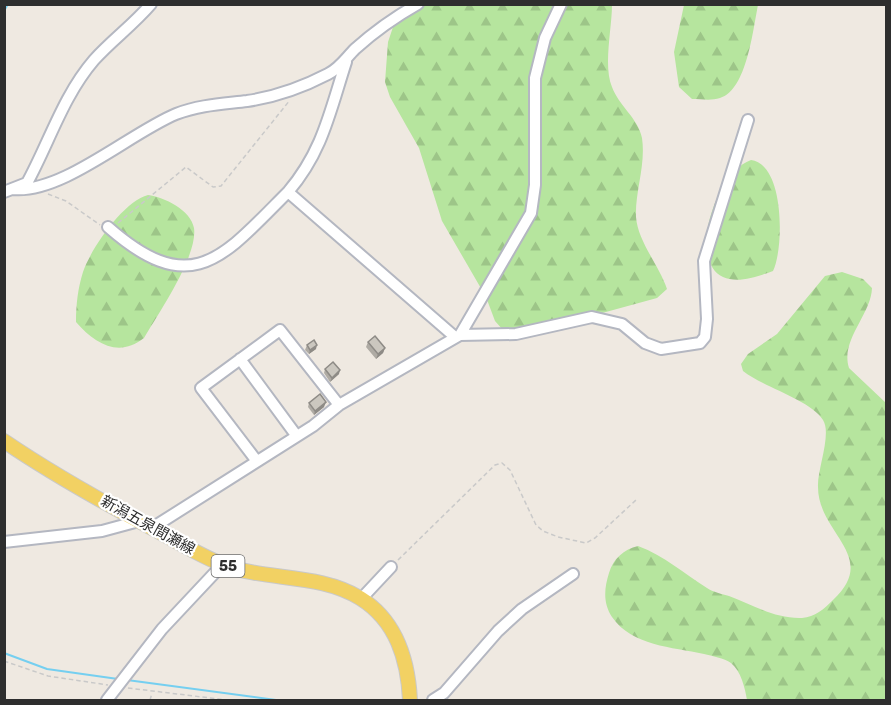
<svg xmlns="http://www.w3.org/2000/svg" width="891" height="705" viewBox="0 0 891 705" font-family="Rubik,'Noto Sans JP',sans-serif">
<defs>
<pattern id="forest-firs" width="22" height="20" patternUnits="userSpaceOnUse" patternTransform="scale(1.5)"><rect width="22" height="20" fill="#b6e59e"/><path d="M5 1l3.5 6h-7zM16 11l3.5 6h-7z" fill="#9dc588"/></pattern>
</defs>
<rect width="100%" height="100%" fill="#efe9e1"/>
<!-- forest -->
<path fill="url(#forest-firs)" d="M410,5H612C612,28 603,66 612,87C619,106 638,118 642,138C646,165 635,191 636,217C638,242 659,265 667,289L657,298L522,335L503,330L495,321L486,297L442,221L419,148L390,97L385,82L388,42L394,24Z
M684,5H758C753,29 747,90 720,98C711,101 701,99 692,99L679,87L674,52Z
M751,160C785,164 784,249 773,271C759,276 738,284 723,277C687,260 716,172 751,160Z
M148,195C164,197 191,210 194,228C198,256 158,314 144,338C119,358 95,344 76,322C76,304 78,288 83,272C91,248 124,201 148,195Z
M842,272L863,279L872,288C871,315 840,340 849,368L886,403V700H747C745,688 741,671 731,663C724,658 712,656 704,654C672,647 632,646 612,617C603,603 604,589 609,573C613,559 624,549 638,546C665,556 683,573 707,588C713,592 722,594 729,596C753,605 775,619 802,618C815,617 824,609 833,600C880,556 818,534 818,487C817,470 832,434 823,420C811,400 763,387 743,371L741,364L748,354L777,334L825,276Z"/>
<g fill="none" stroke-linecap="round" stroke-linejoin="round">
<!-- stream -->
<path stroke="#75cff0" stroke-width="2" d="M4,11L8,4
M4,653L47,669L118,679
M127,680L276,700"/>
<defs>
<path id="minor" d="M346,62C330,111 323,151 288,192L455,337
M13,189C62,194 130,133 176,114C199,105 222,104 247,101C275,97 303,87 328,74C340,68 346,58 355,49C374,32 395,17 418,4
M4,192L27,183C49,143 63,96 94,60C112,40 133,25 151,4
M108,227C192,301 223,257 288,192
M460,335L516,334L592,317L622,324L645,343L661,349L700,343L705,337L707,319L704,261L748,120
M240,359L296,435
M256,460L201,388L280,330L339,405
M152,528L313,426L339,405L460,335L531,213L535,185V78L545,38L561,4
M4,542L102,531L139,521
M361,599L391,567
M107,700L162,629L223,564
M433,700L444,693L498,631L522,609L573,574"/>
<path id="major" d="M4,441C51,473 101,501 150,527C175,540 198,555 224,565C268,581 319,573 360,598C397,621 408,660 410,700"/>
</defs>
<!-- minor casing -->
<use href="#minor" stroke="#b4b7c1" stroke-width="14"/>
<!-- major casing -->
<use href="#major" stroke="#c9c9c9" stroke-width="16"/>
<!-- path -->
<path stroke="#c9c9c9" stroke-width="1.5" stroke-dasharray="4.5 3" stroke-linecap="butt" d="M48,194L66,201L100,225
M118,223L186,167L213,187L221,186L290,100
M398,560L495,465L502,463L510,470L536,525L543,531L558,537L586,543L595,538L636,500
M4,661L48,676L108,685
M128,688L227,700
M150,700L152,693"/>
<!-- minor -->
<use href="#minor" stroke="#fff" stroke-width="10"/>
<!-- major -->
<use href="#major" stroke="#f2d163" stroke-width="14"/>
</g>
<!-- wall -->
<path fill="#afaba4" d="M368,342L385,348L383,353L376,359L366,347Z
M307,345L316,349L309,354L305,350Z
M325,369L339,374L330,382L324,373Z
M309,403L324,407L314,415L308,407Z"/>
<!-- shaded-wall -->
<path fill="#8e8b86" d="M317,345L316,349L309,354L310,350Z
M385,348L383,353L376,359L378,354Z
M340,370L339,374L330,382L332,378Z
M326,402L324,407L314,415L315,411Z"/>
<!-- building -->
<path fill="#cbc7bf" stroke="#8e8b86" stroke-width="1.5" d="M375,336L385,348L378,354L368,342Z
M314,340L317,345L310,350L307,345Z
M333,362L340,370L332,378L325,369Z
M320,394L326,402L315,411L309,403Z"/>
<g text-anchor="middle" dominant-baseline="central" stroke-width="4.5" stroke-linejoin="round" paint-order="stroke">
<!-- shield labels -->
<rect fill="#fff" stroke="#6d6d6d" stroke-width="1.5" x="211.5" y="555" width="33" height="22" rx="4.5"/>
<g font-size="14" font-weight="bold" fill="#2e2e2e">
<text x="228" y="566">55</text>
</g>
<!-- street labels -->
<g font-size="15" fill="#2e2e2e" stroke="#fff">
<text transform="translate(148 525) rotate(29)">新潟五泉間瀬線</text>
</g>
</g>
<!-- border -->
<rect width="891" height="705" fill="none" stroke="#2e2e2e" stroke-width="12"/>
</svg>
